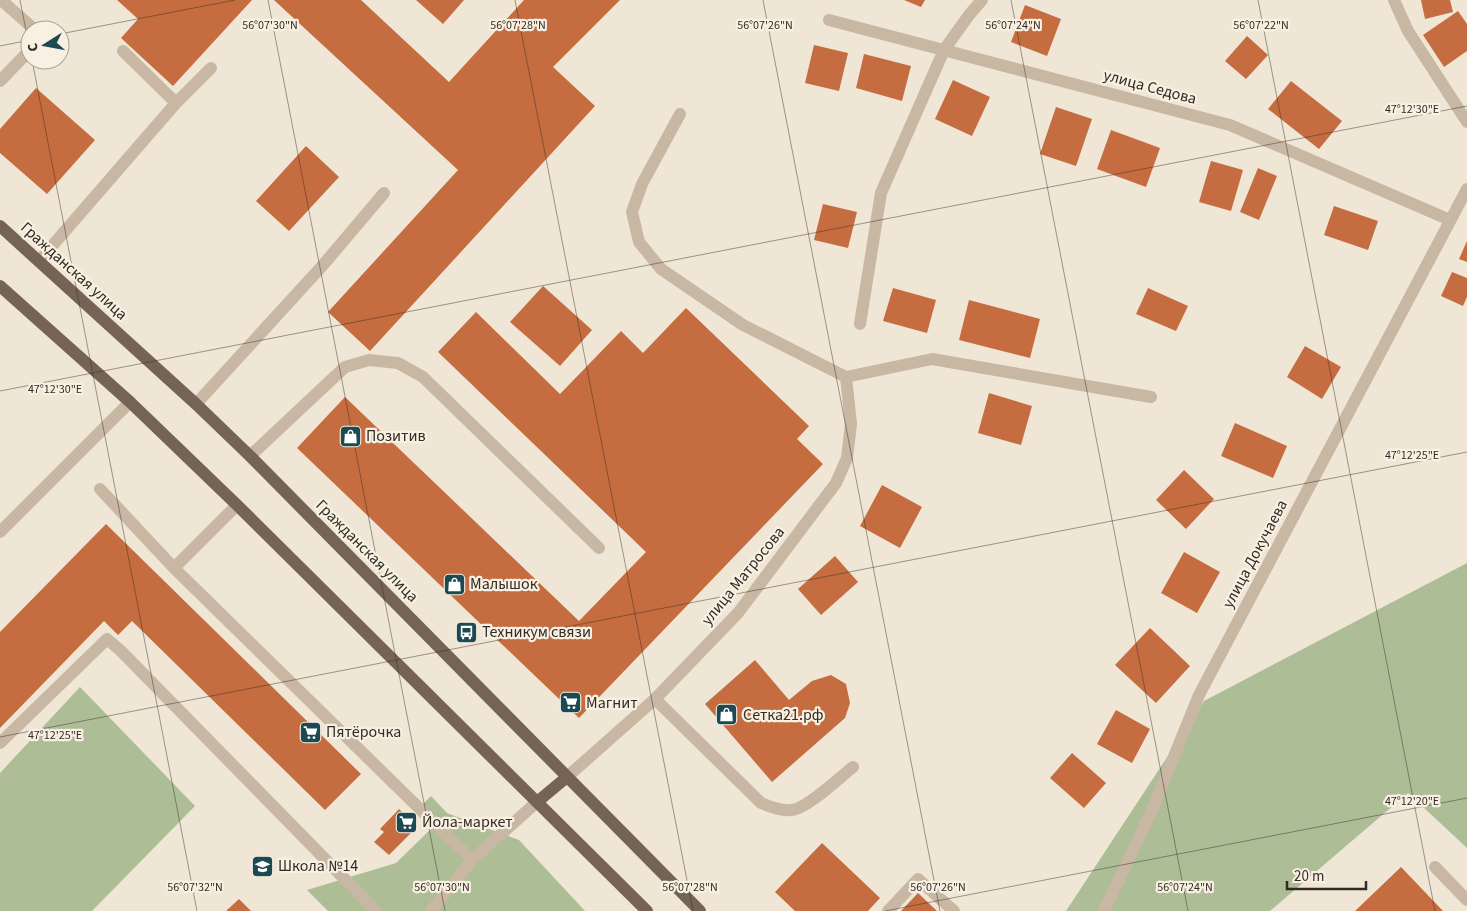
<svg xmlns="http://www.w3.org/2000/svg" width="1467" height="911" viewBox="0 0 1467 911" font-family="'Source Sans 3',sans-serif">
<rect width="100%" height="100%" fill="#f0e6d6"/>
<!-- green -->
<path fill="#adbe97" d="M1467,563V848L1408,793L1270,911H1066L1204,701Z
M80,687L195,806L92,911H0V773Z
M431,796L447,813L519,840L585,911H328L307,890L396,863L433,827L417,810Z"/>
<!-- building -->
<path fill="#c56d40" d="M117,0H252L173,86L121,38L138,19Z
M274,0H361L449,82L524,0H620L553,67L595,106L370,351L328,312L458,170Z
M416,0H464L443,24Z
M904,0H925L921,7Z
M1421,0H1450L1453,12L1425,19Z
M1025,5L1061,19L1047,56L1011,42Z
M1458,11L1467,24V51L1444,67L1423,35Z
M1247,36L1268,55L1246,79L1225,61Z
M814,45L848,53L839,91L805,83Z
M864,54L911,66L902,101L856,88Z
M953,80L990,97L972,136L935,119Z
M1291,81L1342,121L1319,149L1268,109Z
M36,88L95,140L47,194L0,153V129Z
M1056,107L1092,119L1076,166L1040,154Z
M1111,130L1160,148L1146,187L1097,169Z
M306,146L339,177L289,231L256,201Z
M1211,161L1243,170L1231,211L1199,202Z
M1258,168L1277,176L1259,220L1240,212Z
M823,204L857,212L848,248L814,240Z
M1334,206L1378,221L1368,250L1324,235Z
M1467,241V262L1459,259Z
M1452,272L1467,278V297L1463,306L1441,296Z
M543,286L592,330L560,366L510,322Z
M893,288L936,300L927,333L883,321Z
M1148,288L1188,306L1176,331L1136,314Z
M969,300L1040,319L1030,358L959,340Z
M686,308L809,426L797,439L823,464L579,718L297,448L345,397L579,621L646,552L438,352L476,312L560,394L621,331L643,353Z
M1305,346L1341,367L1322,399L1287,377Z
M989,393L1032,406L1021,445L978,433Z
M1235,423L1287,446L1273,478L1221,456Z
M1184,470L1214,499L1186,529L1156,500Z
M882,485L922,507L900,548L860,526Z
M106,524L361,774L325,810L132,621L118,635L104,621L0,728V632Z
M1184,552L1220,572L1197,613L1161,593Z
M835,556L858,582L821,615L798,589Z
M1150,628L1190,666L1156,703L1115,665Z
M755,660L789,700L812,681L831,675L846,684L850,703L845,718L772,782L705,704Z
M1116,710L1150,729L1132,763L1097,744Z
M1072,753L1106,783L1084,808L1050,778Z
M399,809L417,827L389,855L374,842L384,832L380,829Z
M822,843L880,898L868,911H795L775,892Z
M1401,867L1443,911H1355Z
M918,893L937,911H901Z
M239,899L251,911H226Z"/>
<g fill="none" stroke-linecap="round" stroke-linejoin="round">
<!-- minor -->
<path stroke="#c7b7a3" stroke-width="12" d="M1,0L35,30
M1394,0L1408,31L1467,122
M829,20L1230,125L1450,220
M123,51L176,103
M0,81L30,50
M680,114L642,184L632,212L639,242L661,269L743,325L846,377L932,359L1151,397
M39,261L176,103L211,68
M860,324L881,193L944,50L969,15L982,0
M196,404L323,265L384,193
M250,456L345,367L369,360L398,363L423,377L599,548
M100,489L174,568L472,860
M0,532L130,402
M174,568L237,505
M655,699L761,803C771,807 781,811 792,810C807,809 840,777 853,767
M0,743L107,639L121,651L376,911
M567,777L655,699L738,613L836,483L847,458L851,424L846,377
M1435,867L1467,900
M431,911L472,860L537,802
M888,911L918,879L954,911
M1104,911L1153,808L1199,695L1467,189"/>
<!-- major -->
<path stroke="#756356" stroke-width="12" d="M0,226L196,404L250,456L700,911
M0,286L130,402L237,505L647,911
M537,802L567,777"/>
</g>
<!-- ticks -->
<path fill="none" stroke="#332b25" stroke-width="1" stroke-opacity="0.45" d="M20,0L30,51M268,0L445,911M515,0L693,911M763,0L940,911M1011,0L1188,911M1258,0L1435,911M60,34L235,0M0,46L30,40M32,60L197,911M0,391L1467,106M0,737L1467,452M885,911L1467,798"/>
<!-- icons -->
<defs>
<symbol id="shop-square" viewBox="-11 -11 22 22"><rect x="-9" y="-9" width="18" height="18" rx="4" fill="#1b4a53" stroke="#f8f0e2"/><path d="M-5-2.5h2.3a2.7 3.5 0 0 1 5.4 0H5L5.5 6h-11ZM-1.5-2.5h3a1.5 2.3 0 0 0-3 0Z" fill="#fff"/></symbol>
<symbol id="bus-square" viewBox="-11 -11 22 22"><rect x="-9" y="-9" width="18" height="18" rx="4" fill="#1b4a53" stroke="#f8f0e2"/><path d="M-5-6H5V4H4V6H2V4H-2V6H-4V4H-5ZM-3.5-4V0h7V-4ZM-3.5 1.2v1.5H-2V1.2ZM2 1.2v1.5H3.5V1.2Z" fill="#fff"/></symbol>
<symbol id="supermarket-square" viewBox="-11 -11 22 22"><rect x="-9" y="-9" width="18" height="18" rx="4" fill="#1b4a53" stroke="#f8f0e2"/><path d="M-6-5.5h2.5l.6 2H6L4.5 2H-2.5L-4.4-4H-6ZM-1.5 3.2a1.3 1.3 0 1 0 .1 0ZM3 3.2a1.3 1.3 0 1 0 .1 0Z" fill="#fff"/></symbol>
<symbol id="school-square" viewBox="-11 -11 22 22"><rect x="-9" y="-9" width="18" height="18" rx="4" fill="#1b4a53" stroke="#f8f0e2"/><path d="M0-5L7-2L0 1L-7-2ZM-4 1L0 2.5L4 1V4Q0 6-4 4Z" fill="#fff"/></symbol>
</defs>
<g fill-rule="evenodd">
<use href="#shop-square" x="338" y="424" width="25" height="25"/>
<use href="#shop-square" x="442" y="572" width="25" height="25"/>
<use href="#bus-square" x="454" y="620" width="25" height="25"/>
<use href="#supermarket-square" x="558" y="690" width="25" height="25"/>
<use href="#shop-square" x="714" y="702" width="25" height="25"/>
<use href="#supermarket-square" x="298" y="720" width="25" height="25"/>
<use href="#supermarket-square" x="394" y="810" width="25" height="25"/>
<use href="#school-square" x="250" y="854" width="25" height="25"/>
</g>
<g text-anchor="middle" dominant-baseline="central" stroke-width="4.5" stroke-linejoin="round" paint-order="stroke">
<!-- street labels -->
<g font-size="16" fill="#332b25" stroke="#f8f0e2">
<text transform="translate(1150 87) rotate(15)">улица Седова</text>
<text transform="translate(74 271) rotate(42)">Гражданская улица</text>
<text transform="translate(367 551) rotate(45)">Гражданская улица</text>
<text transform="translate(1255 554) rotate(-62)">улица Докучаева</text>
<text transform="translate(743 576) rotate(-51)">улица Матросова</text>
</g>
<!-- poi labels -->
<g font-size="16" fill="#332b25" stroke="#f8f0e2" text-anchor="start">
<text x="366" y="436">Позитив</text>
<text x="470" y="584">Малышок</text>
<text x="482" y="632">Техникум связи</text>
<text x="586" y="703">Магнит</text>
<text x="743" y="715">Сетка21.рф</text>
<text x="326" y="732">Пятёрочка</text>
<text x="422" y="822">Йола-маркет</text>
<text x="278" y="866">Школа №14</text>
</g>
</g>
<g font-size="12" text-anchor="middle" fill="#332b25" stroke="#f8f0e2" stroke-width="4.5" stroke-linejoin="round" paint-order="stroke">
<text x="270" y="29">56°07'30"N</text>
<text x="518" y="29">56°07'28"N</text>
<text x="765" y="29">56°07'26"N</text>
<text x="1013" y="29">56°07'24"N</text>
<text x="1261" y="29">56°07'22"N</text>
<text x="1412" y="113">47°12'30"E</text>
<text x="55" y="393">47°12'30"E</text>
<text x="1412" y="459">47°12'25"E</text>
<text x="55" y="739">47°12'25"E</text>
<text x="1412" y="805">47°12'20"E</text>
<text x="195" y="891">56°07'32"N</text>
<text x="442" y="891">56°07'30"N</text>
<text x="690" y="891">56°07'28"N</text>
<text x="938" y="891">56°07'26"N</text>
<text x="1185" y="891">56°07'24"N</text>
</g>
<!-- north arrow -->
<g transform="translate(45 45) rotate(259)"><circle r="24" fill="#f8f0e2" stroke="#a9a196"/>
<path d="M0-4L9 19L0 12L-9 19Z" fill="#1b4a53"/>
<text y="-8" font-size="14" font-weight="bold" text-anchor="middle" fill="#332b25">С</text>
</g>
<!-- scale -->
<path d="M1287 881v8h79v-8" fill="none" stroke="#332b25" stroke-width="2.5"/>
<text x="1294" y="881" font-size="15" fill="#332b25" stroke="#f8f0e2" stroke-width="4" paint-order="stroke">20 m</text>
</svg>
